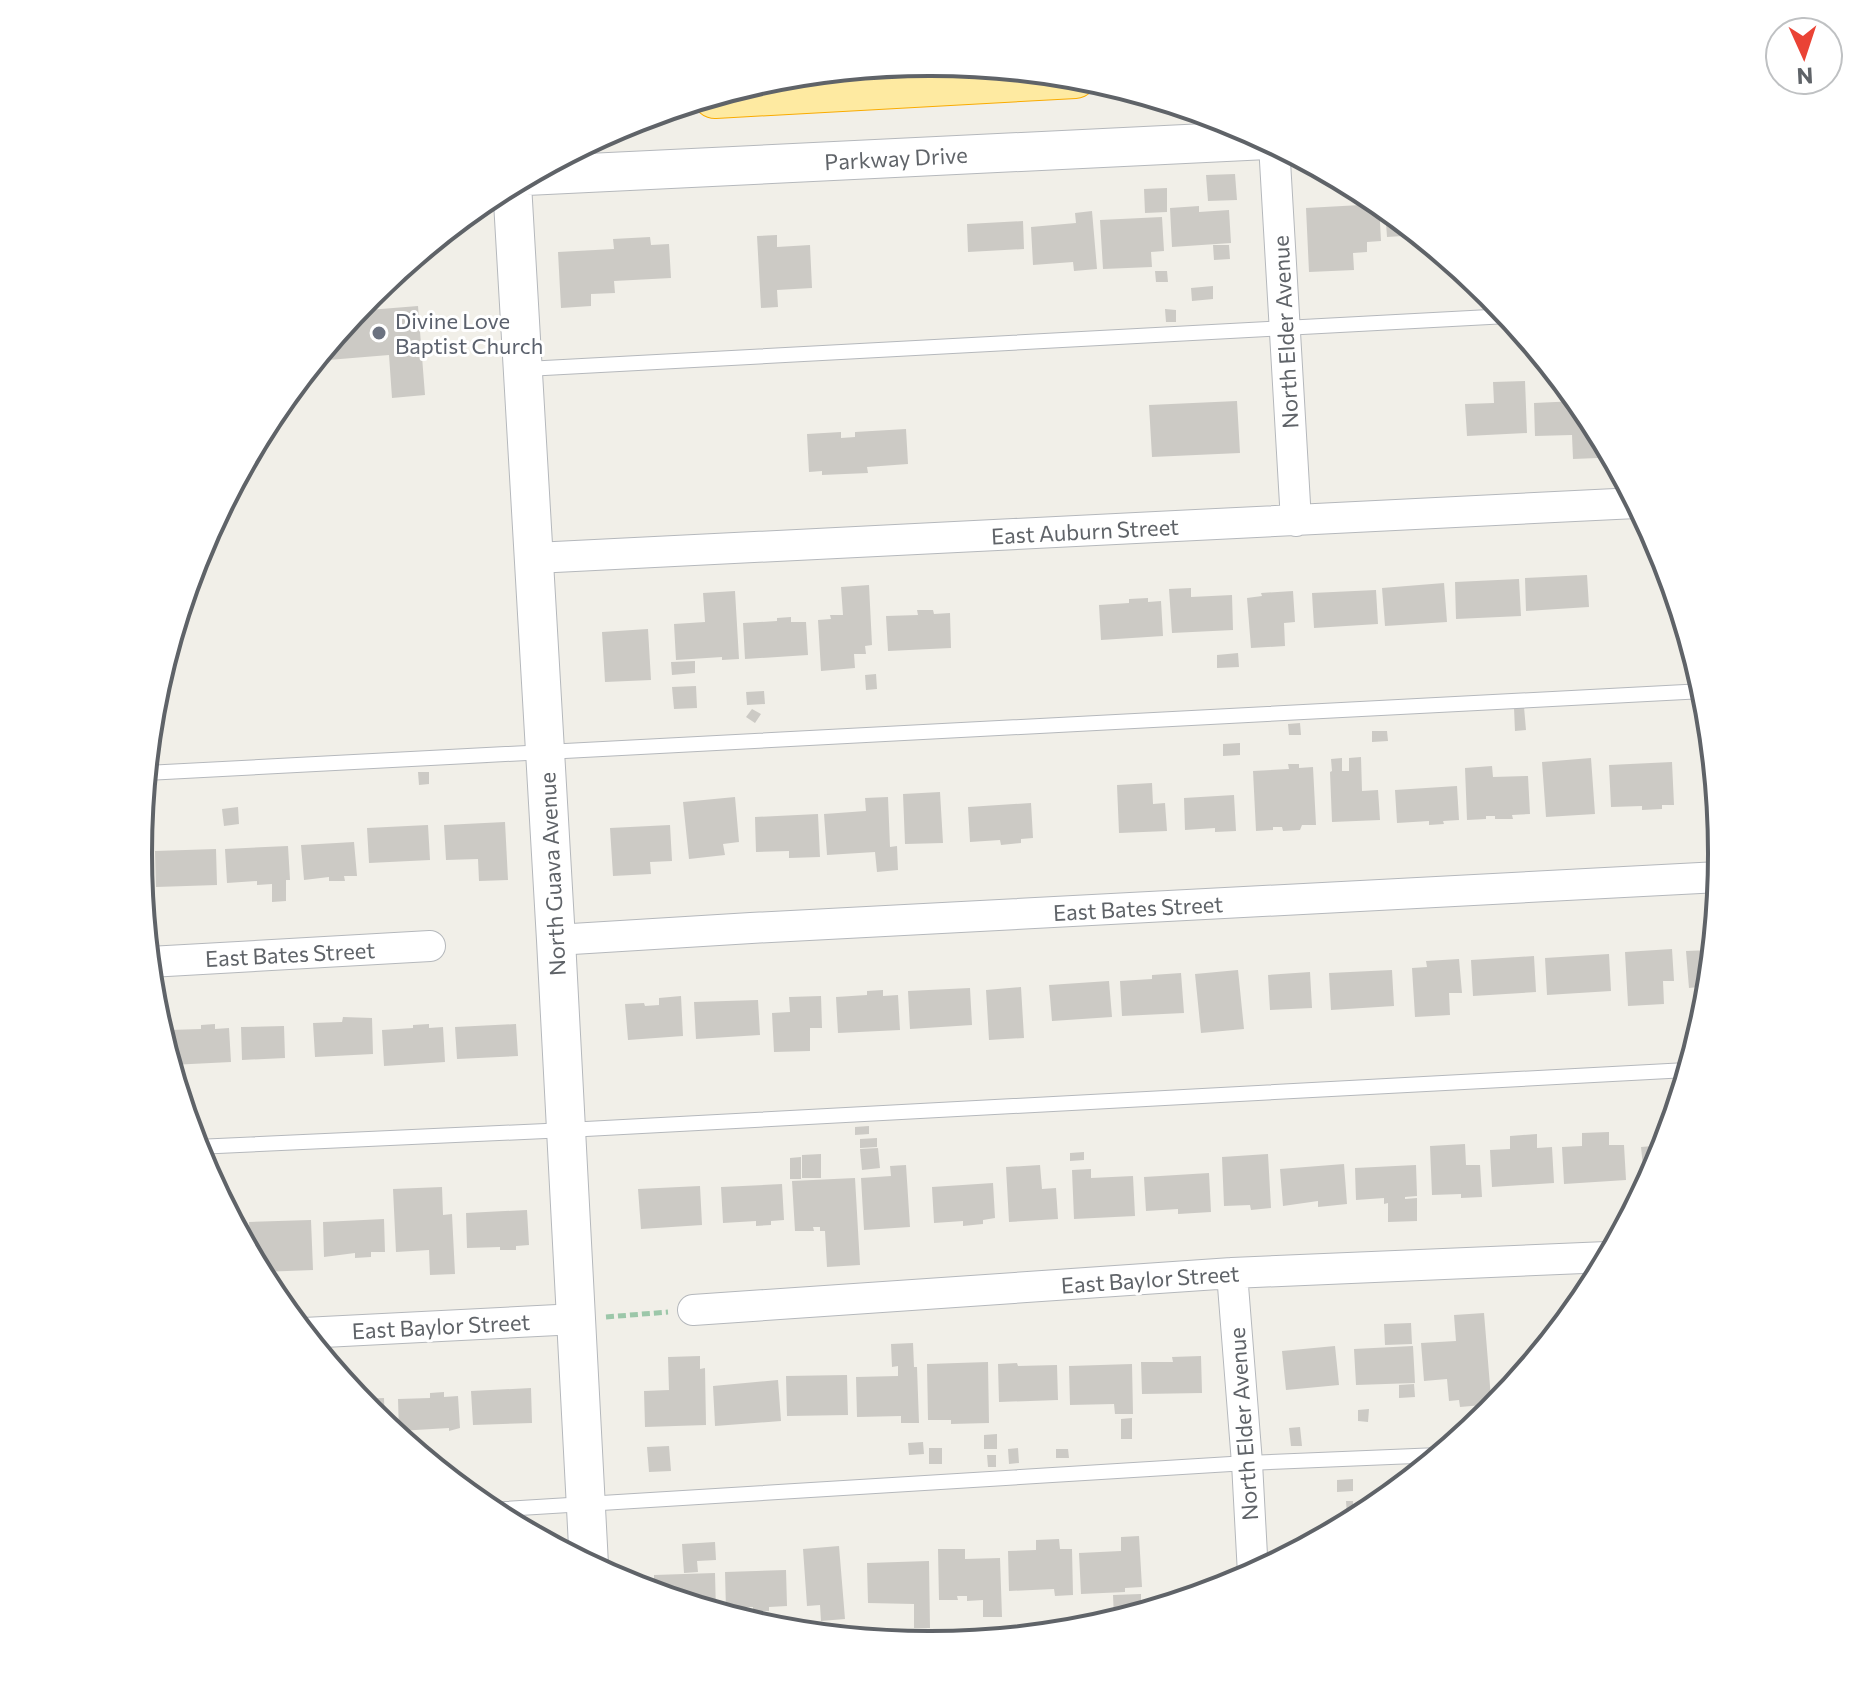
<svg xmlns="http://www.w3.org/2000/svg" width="1860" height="1707" viewBox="0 0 1860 1707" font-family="Commissioner,sans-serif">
<rect width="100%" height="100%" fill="#f1efe8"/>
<!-- building -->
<path fill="#cccac5" d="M1235,174L1237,200L1208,201L1206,175Z
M1167,188V212L1145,213L1144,189Z
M1379,204L1381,241L1367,242V252L1353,253L1354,270L1309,272L1306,208Z
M1199,206V212L1229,210L1231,243L1172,247L1170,208Z
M1385,208L1418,235L1387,237Z
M1092,211L1097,269L1074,271L1073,262L1033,265L1031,227L1076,223L1075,213Z
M1162,217L1164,251L1151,252L1152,267L1103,269L1100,220Z
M1023,221L1024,249L968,252L967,224Z
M777,235V247L810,245L812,288L777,290L778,307L761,308L757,236Z
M650,237L651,245L669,244L671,278L614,281L615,293L591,294V306L561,308L558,252L614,249L613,239Z
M1213,245H1229L1230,259L1214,260Z
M1155,271H1167L1168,282H1156Z
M1213,286V299L1192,301L1191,288Z
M418,306L425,395L392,398L389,355L316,361L356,311Z
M1165,309L1176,310V322H1166Z
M1525,381L1527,433L1467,436L1465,404L1494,403L1493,382Z
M1237,401L1240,453L1152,457L1149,405Z
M1577,401L1588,414L1597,430L1598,458L1573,459L1572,435L1535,436L1534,403Z
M906,429L908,464L867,467L868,473L822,475V471L809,472L807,434L841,432V438L855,437V432Z
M1667,574H1668L1680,611L1670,612Z
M1587,575L1589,607L1526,611L1525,578Z
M1519,579L1521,616L1456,619L1455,582Z
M1444,583L1447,622L1385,626L1382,588Z
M869,585L872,645L865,646L866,654H854L855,668L821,671L818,620L831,619L830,615H843L841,587Z
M1191,588V597L1232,595L1233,630L1172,633L1169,589Z
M1376,590L1378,624L1314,628L1312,593Z
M735,591L739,659L722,660V657L676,660L674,624L705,622L703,593Z
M1293,591L1295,622L1284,623L1285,646L1251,648L1247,598L1262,596L1261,593Z
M1148,598V602L1161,601L1163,636L1101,640L1099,605L1129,603V599Z
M917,610H933L934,614L950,613L951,648L888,651L886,616L918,615Z
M791,617V622H806L808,655L745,659L743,623L777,621V618Z
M648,629L651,680L605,682L602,632Z
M1238,653L1239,667L1217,668V655Z
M695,661V673L672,675L671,662Z
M876,674L877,689L866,690L865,675Z
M696,686L697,708L674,709L672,687Z
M764,691L765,704L747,705L746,692Z
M1524,707L1526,730L1515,731L1514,708Z
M752,709L761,714L755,723L746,717Z
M1300,723L1301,735H1289L1288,724Z
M1372,731H1387L1388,741L1372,742Z
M1240,743V755L1223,756V744Z
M1361,757L1362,791L1378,790L1380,820L1332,822L1330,772L1332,771L1331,759L1342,758V771H1349V758Z
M1591,758L1595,814L1546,817L1542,762Z
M1672,762L1674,805H1662V809L1642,810V806L1611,807L1609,765Z
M1288,764H1299V768L1313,767L1316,825H1302L1300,830L1283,831L1282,827H1273V830L1256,831L1253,771L1289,769Z
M1492,766L1493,777L1528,776L1530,814L1512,815L1513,819H1495V816H1486V819L1467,820L1465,768Z
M418,772H429V784L419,785Z
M1152,783L1153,804L1165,803L1167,831L1119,833L1117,785Z
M1457,786L1459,820L1443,821L1444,824L1429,825V821L1397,823L1395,790Z
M940,792L943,843L905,844L903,794Z
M1234,795L1236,831L1215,832V828L1185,830L1184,798Z
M735,797L739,842L723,844L725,855L689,859L683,802Z
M888,797L890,847L897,846L898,870L877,872L875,852L827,855L824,814L866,811L865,798Z
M1031,803L1033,838L1021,839V843L1001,845L1000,840L970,842L968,807Z
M238,807L239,824L224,826L222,809Z
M818,814L820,857L789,858V851L756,852L755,817Z
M505,822L508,880L479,881L478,859L446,860L444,825Z
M428,825L430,860L369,863L367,828Z
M670,825L672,861L650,862L651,874L613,876L610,828Z
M354,842L357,876H344L345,881H329V877L304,880L301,845Z
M288,846L290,880H286V901L272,902V884L257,885V881L227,883L225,849Z
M216,849L217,885L156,887L155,851Z
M139,853H145L146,887H142Z
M1672,949L1674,981H1663L1664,1004L1628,1006L1625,952Z
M1712,950L1708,986L1689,988L1686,951Z
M1609,954L1611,991L1547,995L1545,958Z
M1534,956L1536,992L1473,996L1471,960Z
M1459,959L1462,993H1449L1450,1015L1415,1017L1412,968L1427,967L1426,961Z
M1238,970L1244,1029L1201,1033L1195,974Z
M1392,970L1394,1006L1331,1010L1329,973Z
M1310,972L1312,1008L1270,1010L1268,975Z
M1181,973L1184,1013L1122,1016L1120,981L1152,979V975Z
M1109,981L1112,1017L1052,1021L1049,985Z
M1021,987L1024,1038L989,1040L986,990Z
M970,988L972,1025L910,1029L908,991Z
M883,990V996L898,995L900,1030L838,1033L836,997L867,995V991Z
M681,996L683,1036L628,1040L625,1004L644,1003L645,1006L659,1005V998Z
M821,996L822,1028H810V1051L774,1052L772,1013L790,1012L789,997Z
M758,1000L760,1035L696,1039L694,1002Z
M343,1017L372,1018L373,1054L315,1057L313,1023L342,1022Z
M215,1024V1029L229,1028L231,1062L171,1065L169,1030L201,1029V1025Z
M429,1024V1028L443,1027L445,1062L384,1066L382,1030L413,1028V1025Z
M516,1024L518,1056L457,1059L455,1027Z
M284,1026L285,1058L242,1060L241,1027Z
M869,1126V1134L855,1135V1127Z
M1609,1132V1145H1624L1626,1180L1564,1184L1562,1147L1582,1146V1133Z
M1537,1134V1148L1552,1147L1554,1183L1492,1187L1490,1150L1510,1149V1136Z
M877,1138V1147L860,1148V1139Z
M1465,1144L1466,1165H1480L1482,1197L1461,1198V1194L1432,1195L1430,1146Z
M1665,1145L1661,1157L1645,1186L1641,1147Z
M878,1148L880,1168L862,1170L860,1149Z
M1084,1152V1160L1070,1161V1153Z
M821,1154V1178H802V1155Z
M1268,1154L1271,1208L1251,1210L1250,1205L1224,1206L1222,1157Z
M801,1157V1179H790V1158Z
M1344,1164L1347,1204L1318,1207V1201L1283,1206L1280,1169Z
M906,1165L910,1227L864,1230L861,1178L891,1176L890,1166Z
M1040,1165L1042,1189L1056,1188L1058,1219L1009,1222L1006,1167Z
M1416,1165L1417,1196L1405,1197V1199L1417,1198V1221L1388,1222V1203L1384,1204V1198L1356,1200L1355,1168Z
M1091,1169V1178L1133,1176L1135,1216L1074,1219L1072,1170Z
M1209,1173L1211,1212L1178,1214V1209L1146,1211L1144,1177Z
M855,1178L860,1265L827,1267L825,1231H820V1227H813L814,1231H795L792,1181Z
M993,1183L995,1218L983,1220V1224L963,1226V1221L934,1223L932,1187Z
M782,1184L784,1220L771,1221V1225L756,1226V1221L723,1223L721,1187Z
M700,1186L702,1225L641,1229L638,1189Z
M442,1187L443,1215L452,1214L455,1274L430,1275L429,1250L396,1252L393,1189Z
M527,1210L529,1245L516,1246V1250H500V1247L467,1248L466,1213Z
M384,1219L385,1252H371V1257L355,1258V1253L324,1257L323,1222Z
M311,1220L313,1270L261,1272L251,1254L249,1222Z
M1484,1313L1491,1398L1483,1399V1405L1460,1407L1459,1400L1449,1401L1447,1379L1424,1381L1421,1343L1456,1341L1454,1315Z
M1411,1323L1412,1344L1385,1345L1384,1324Z
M913,1343L914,1367H917L919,1423H901V1416L857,1417L856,1377L898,1376V1366L892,1367L891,1344Z
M1335,1346L1339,1385L1286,1390L1282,1351Z
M1413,1346L1415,1383L1356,1385L1354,1349Z
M700,1356V1369L705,1368L706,1425L645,1427L644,1391L669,1390L668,1357Z
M1201,1356L1202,1393L1142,1394L1141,1362H1173L1172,1357Z
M988,1362L989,1423L951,1424V1420H928L927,1364Z
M1017,1363L1018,1366L1057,1365L1058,1400L999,1402L998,1364Z
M1132,1364L1133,1414H1115L1114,1404L1070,1405L1069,1366Z
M847,1375L848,1415L787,1416L786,1376Z
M778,1380L781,1421L715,1426L713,1386Z
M1414,1384L1415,1397L1399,1398V1385Z
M531,1388L532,1423L473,1425L471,1391Z
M444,1392V1397L458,1396L460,1428L449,1431V1428L399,1431L398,1399L430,1398V1393Z
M384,1398L385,1426L370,1413L359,1399Z
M1369,1409L1368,1422L1358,1421V1410Z
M1132,1418V1439H1121V1419Z
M1300,1427L1302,1446H1291L1289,1428Z
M997,1434V1449H984V1435Z
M923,1442L924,1454L909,1455L908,1443Z
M669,1446L671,1471L649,1472L647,1447Z
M929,1448H942V1464H929Z
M1018,1448L1019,1463L1009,1464L1008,1449Z
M1056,1449H1068L1069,1458H1056Z
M987,1455H996V1467H988Z
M1353,1479V1491L1337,1492V1480Z
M1346,1501H1353L1354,1515H1347Z
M1139,1536L1142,1587L1125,1588V1592L1081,1594L1079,1553L1121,1551V1537Z
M1323,1536L1294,1552L1293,1539Z
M1059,1539L1060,1549H1072L1073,1595L1055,1596L1054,1589L1009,1591L1008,1551L1036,1550V1540Z
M715,1542L716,1560L697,1561L698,1572L684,1573L682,1544Z
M839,1546L845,1619L821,1621L820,1605L807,1606L803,1549Z
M938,1549H965V1559L1000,1558L1002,1617H983V1600L967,1601V1596H957L958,1600H939Z
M929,1561L930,1628H914V1604L868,1603L867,1563Z
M786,1570L787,1606L769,1607V1611H753V1607H743V1610H726L725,1572Z
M715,1573L716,1612L654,1593V1575Z
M1219,1583V1589L1197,1596V1585Z
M1141,1594V1613L1125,1617L1114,1618L1113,1595Z"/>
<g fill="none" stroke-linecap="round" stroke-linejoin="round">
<defs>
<path id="service" d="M526,369L1508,316
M146,773L1704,691
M196,1147L567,1130L1687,1070
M489,1510L1247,1463L1439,1455"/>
<path id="minor" d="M1274,144L1296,521
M535,558L1636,503
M556,940L751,928L1719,877
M149,962L430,946
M1232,1273L1247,1463L1253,1574
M693,1310L1232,1273L1607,1257
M304,1333L577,1319"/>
<path id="tertiary" d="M526,176L1267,140
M512,184L556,940L589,1565"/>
<path id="trunk" d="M715,96L1075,76"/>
</defs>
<!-- service casing -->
<use href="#service" stroke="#b5b8bc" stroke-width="16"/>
<!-- minor casing -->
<use href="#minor" stroke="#b5b8bc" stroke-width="32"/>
<!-- tertiary casing -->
<use href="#tertiary" stroke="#b5b8bc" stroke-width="40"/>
<!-- trunk casing -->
<use href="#trunk" stroke="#f9ab00" stroke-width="46"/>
<!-- path -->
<path stroke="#9cc7a9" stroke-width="5" stroke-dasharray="8 4" stroke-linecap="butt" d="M606,1317L668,1312"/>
<!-- service -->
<use href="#service" stroke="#fff" stroke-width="14"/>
<!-- minor -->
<use href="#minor" stroke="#fff" stroke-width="30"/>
<!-- tertiary -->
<use href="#tertiary" stroke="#fff" stroke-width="38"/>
<!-- trunk -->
<use href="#trunk" stroke="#feeaa1" stroke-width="44"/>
</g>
<!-- markers -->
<circle fill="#6b7280" stroke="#fff" stroke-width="3" cx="379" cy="333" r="8"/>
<g text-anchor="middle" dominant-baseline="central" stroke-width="6" stroke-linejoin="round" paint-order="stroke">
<!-- street labels -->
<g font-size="22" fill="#5f6368" stroke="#fff">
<text transform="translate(896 158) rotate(-3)">Parkway Drive</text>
<text transform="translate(1285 332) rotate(-93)">North Elder Avenue</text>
<text transform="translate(1085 531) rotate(-3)">East Auburn Street</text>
<text transform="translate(552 874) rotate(-93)">North Guava Avenue</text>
<text transform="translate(1138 908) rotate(-3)">East Bates Street</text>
<text transform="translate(290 954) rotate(-3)">East Bates Street</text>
<text transform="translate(1150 1279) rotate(-4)">East Baylor Street</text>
<text transform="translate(441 1326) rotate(-3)">East Baylor Street</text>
<text transform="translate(1243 1424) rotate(-94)">North Elder Avenue</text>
</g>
<!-- worship labels -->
<g font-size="22" fill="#5b616d" stroke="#fff" text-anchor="start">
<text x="395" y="320">Divine Love<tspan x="395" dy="25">Baptist Church</tspan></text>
</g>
</g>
<!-- crop -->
<path d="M0 0H1860V1707H0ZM929 76H931A777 777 0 0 1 1708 853V854A777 777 0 0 1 931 1631H929A777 777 0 0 1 152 854V853A777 777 0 0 1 929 76Z" fill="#fff" fill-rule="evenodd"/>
<path fill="none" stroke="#5f6368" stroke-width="4" d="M929 76H931A777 777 0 0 1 1708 853V854A777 777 0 0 1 931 1631H929A777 777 0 0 1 152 854V853A777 777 0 0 1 929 76Z"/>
<!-- north arrow -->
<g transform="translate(1804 56) rotate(177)"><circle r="38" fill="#ffffff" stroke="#bfc1c3" stroke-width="2"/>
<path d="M0-6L14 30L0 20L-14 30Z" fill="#ea4335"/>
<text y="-12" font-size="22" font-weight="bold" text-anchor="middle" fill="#5f6368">N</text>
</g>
</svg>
